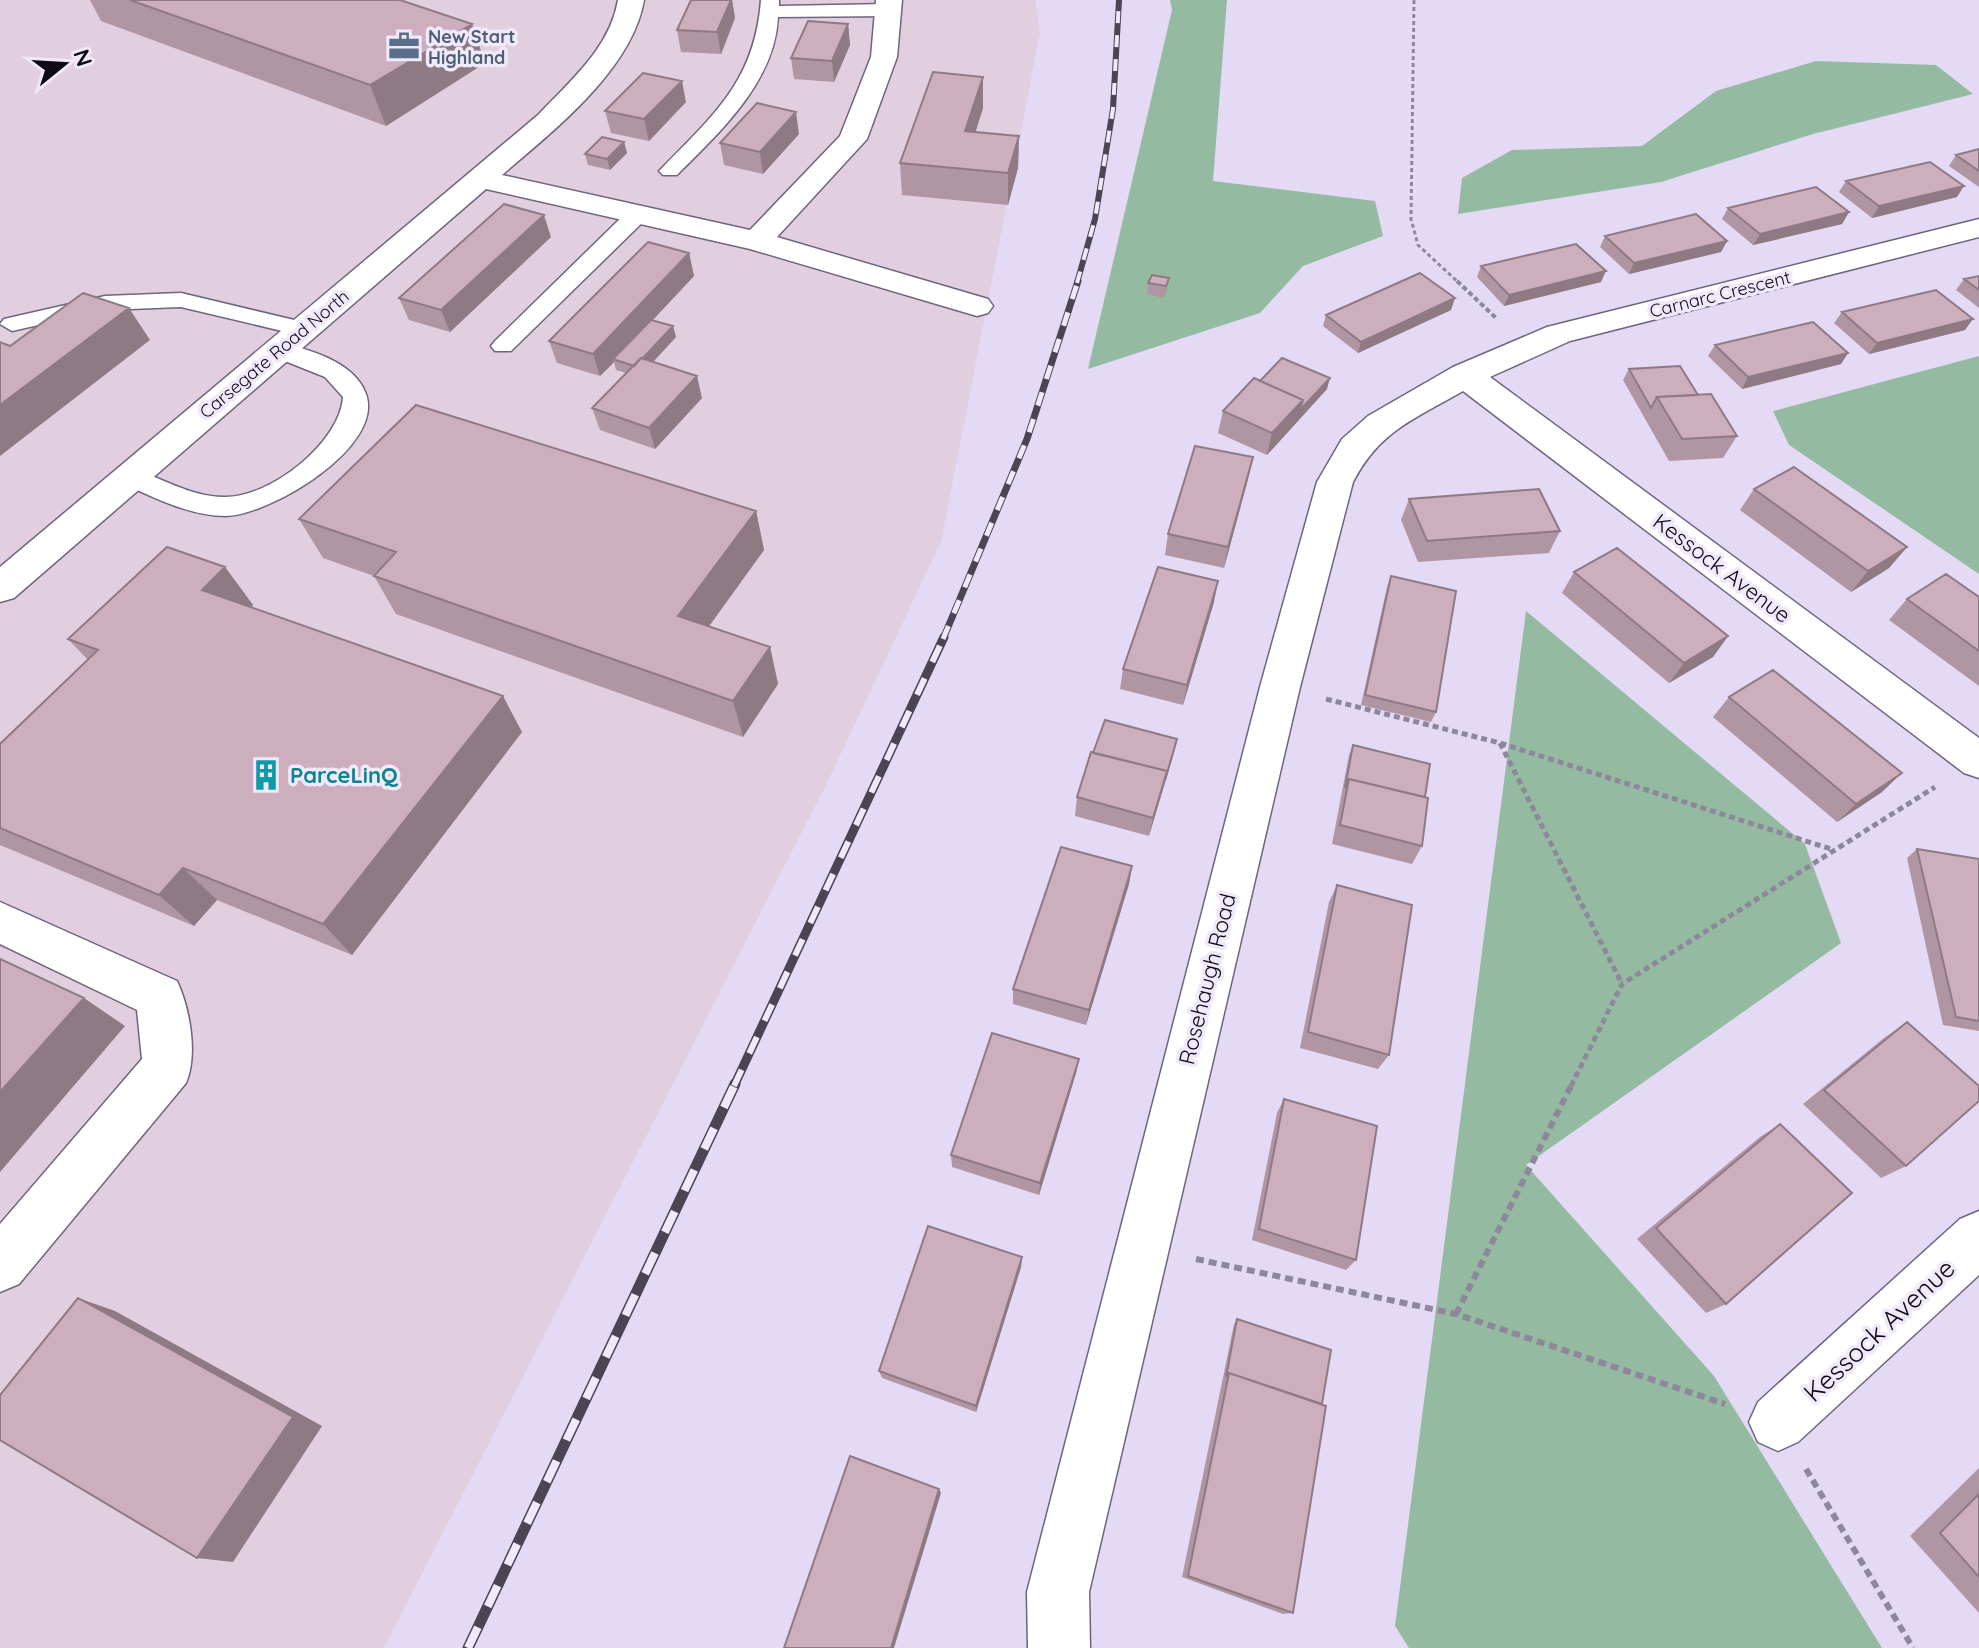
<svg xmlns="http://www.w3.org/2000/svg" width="1979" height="1648" viewBox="0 0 1979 1648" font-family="Quicksand,sans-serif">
<rect width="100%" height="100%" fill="#e4daf6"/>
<!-- industrial -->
<path fill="#e1cfdf" d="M0,0H1035L1040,33L941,542L827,783L384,1648H0Z"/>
<!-- green -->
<path fill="#94bba1" d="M1170,0H1227L1213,181L1375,201L1383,236L1303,266L1260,313L1088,369L1172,10Z
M1816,61L1936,65L1973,94L1813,134L1661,182L1458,214L1462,178L1512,150L1642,146L1716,91Z
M1979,356V574L1789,445L1773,411Z
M1526,611L1805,844L1841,943L1526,1165L1714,1376L1882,1648H1409L1395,1626Z"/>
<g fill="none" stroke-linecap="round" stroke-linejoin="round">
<defs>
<path id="service" d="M761,0H779V6L888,4L897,10L888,16L778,17C775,82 720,132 677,175H663L659,171L663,167C716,113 755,79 761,0Z
M638,207L649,214L646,219L511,351H495L491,346L495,341L630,209Z
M181,293L311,324L315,329L303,336L181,307L105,310L12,331L0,324L4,319L105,296Z
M279,342C309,350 354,361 366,394C385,447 270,515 226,516C189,516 154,497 121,483L117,477L121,471L130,468C161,477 190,497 224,497C270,498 340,443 343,397L325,377L270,355L267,350L270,345Z"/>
<path id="minor" d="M618,0H644C632,70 553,131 502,175L750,230L840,136L871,57L876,0H902L897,57L867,139L777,237L988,299L993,306L988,313L977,316L750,249L486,189L14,598L0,602V567L538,115C570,81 610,48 618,0Z
M1979,219V237L1570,341L1490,377L1979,738V778L1964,773L1463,391C1415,419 1380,430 1353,482L1300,687L1089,1592L1090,1648H1028L1027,1592L1260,687L1317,482L1342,439L1368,416L1453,367L1547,327Z
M0,902L177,981C190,1009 198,1055 186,1083L19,1284L0,1292V1224L142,1059L137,1010L0,944Z
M1979,1211V1275L1798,1442L1778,1451L1758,1442L1749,1422L1758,1402L1960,1219Z"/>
</defs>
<!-- service casing -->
<use href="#service" stroke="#6e657e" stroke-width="3"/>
<!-- minor casing -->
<use href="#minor" stroke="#6e657e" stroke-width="3"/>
<!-- path-far3 -->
<path stroke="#8e879c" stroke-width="3" stroke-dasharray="4 3" stroke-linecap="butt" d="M1414,0L1411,219L1418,245L1459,283"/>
<!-- path-far2 -->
<path stroke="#8e879c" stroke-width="4" stroke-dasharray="5 3" stroke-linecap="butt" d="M1457,281L1496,318"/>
<!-- path-far1 -->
<path stroke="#8e879c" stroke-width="5" stroke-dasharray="6 4" stroke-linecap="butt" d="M1326,699L1500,743L1834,850
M1500,743L1622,984
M1571,1086L1622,984L1935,787"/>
<!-- path -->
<path stroke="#8e879c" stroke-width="6" stroke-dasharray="8 5" stroke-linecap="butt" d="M1196,1259L1456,1314L1725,1404
M1456,1314L1572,1084
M1806,1469L1913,1648"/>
<!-- service -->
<use href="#service" fill="#fff" fill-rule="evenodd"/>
<!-- minor -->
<use href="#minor" fill="#fff" fill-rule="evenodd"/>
<defs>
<path id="rail-far3" d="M1077,283L1095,219L1113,109L1119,0"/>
<path id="rail-far2" d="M943,639L1027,439L1078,281"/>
<path id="rail-far1" d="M734,1086L944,637"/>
<path id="rail" d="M468,1648L735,1084"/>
</defs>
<!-- rail-far3 casing -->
<use href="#rail-far3" stroke="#4a4453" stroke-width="6"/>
<!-- rail-far2 casing -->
<use href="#rail-far2" stroke="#4a4453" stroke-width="7"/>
<!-- rail-far1 casing -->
<use href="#rail-far1" stroke="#4a4453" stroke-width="9"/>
<!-- rail casing -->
<use href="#rail" stroke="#4a4453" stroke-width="11"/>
<!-- rail-far3 -->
<use href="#rail-far3" stroke="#efe9fb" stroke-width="4" stroke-dasharray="12" stroke-linecap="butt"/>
<!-- rail-far2 -->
<use href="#rail-far2" stroke="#efe9fb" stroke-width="5" stroke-dasharray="14" stroke-linecap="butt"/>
<!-- rail-far1 -->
<use href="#rail-far1" stroke="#efe9fb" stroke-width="6" stroke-dasharray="18" stroke-linecap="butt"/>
<!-- rail -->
<use href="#rail" stroke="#efe9fb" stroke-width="8" stroke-dasharray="23" stroke-linecap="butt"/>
</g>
<!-- wall -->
<path fill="#af96a2" d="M90,0H400L472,24L485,63L386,126L101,21Z
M691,0H732L735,18L721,54L681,52L677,30Z
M848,24L850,45L834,82L794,79L791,58Z
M983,77V108L975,132L1019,136L1018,168L1008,205L902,195L900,163Z
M686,102L649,141L611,133L605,111Z
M799,134L763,174L724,165L720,143Z
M624,142L627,153L610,170L588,165L585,154Z
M1979,149V187L1949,166L1956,155Z
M1846,181L1957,197L1872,218L1839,192Z
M1728,208L1849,212L1842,224L1753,245L1722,219Z
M1605,236L1727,241L1721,252L1629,274L1600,247Z
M551,237L450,332L409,320L399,298Z
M689,253L694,276L653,320L673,326L676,337L653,362L702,398L655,449L600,430L592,408L626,373L616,370L614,362L600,376L557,363L549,341Z
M1481,266L1601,282L1504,306L1477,277Z
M1979,276V308L1956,290L1964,279Z
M1169,278L1167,290L1164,298L1147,294L1148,283Z
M1451,310L1358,353L1323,326L1326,315Z
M1842,312L1965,330L1869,354L1834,323Z
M1715,345L1848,353L1841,364L1742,389L1708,356Z
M1629,369L1698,395L1737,436L1723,458L1669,461L1623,380Z
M1260,381L1327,389L1267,455L1218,433L1223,411Z
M1248,479L1224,568L1165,555L1168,534Z
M1754,489L1907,547L1889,568L1851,592L1740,510Z
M1409,499L1560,531L1549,553L1418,562L1401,520Z
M756,511L764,550L709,626L770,647L778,684L743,737L396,614L374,576L323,558L299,519Z
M225,567L253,605L251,607L522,732L352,955L217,900L194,926L0,845V744L88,660L68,639Z
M1574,572L1728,636L1713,657L1669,683L1562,593Z
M1391,576L1436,712L1431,722L1361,705L1387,587Z
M1979,597V686L1889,620L1907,599Z
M1214,602L1183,705L1120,689L1123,669Z
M1729,697L1882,792L1837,822L1713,717Z
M1353,745L1425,797L1422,846L1412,864L1332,844L1349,755Z
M1175,749L1149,836L1075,816L1077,797Z
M1917,849L1979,859V1031L1943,1025L1907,858Z
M1132,866L1129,884L1086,1025L1013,1004V989Z
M1337,885L1389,1055L1378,1069L1300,1048L1329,902Z
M1907,1022L1906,1166L1881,1178L1803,1104L1884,1038Z
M1079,1059L1076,1073L1039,1195L952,1167L951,1155Z
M1284,1099L1356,1260L1346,1270L1252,1240L1277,1113Z
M1780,1124L1726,1304L1706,1313L1637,1239L1760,1137Z
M1022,1257L1021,1267L976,1412L882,1378L879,1371Z
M1237,1319L1322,1404L1293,1613L1283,1614L1182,1577L1234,1324Z
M1979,1468V1613L1910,1536Z"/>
<!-- shaded-wall -->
<path fill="#8f7a84" d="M731,0H732L735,18L721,54L717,32Z
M472,24L485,63L386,126L370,85Z
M848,24L850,45L834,82L832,61Z
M983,77V108L966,163L965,131Z
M682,81L686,102L649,141L644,119Z
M796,112L799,134L763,174L760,152Z
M1019,136L1018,168L1008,205V173Z
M624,142L627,153L610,170L607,159Z
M1964,186L1957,197L1872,218L1879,206Z
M1849,212L1842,224L1753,245L1760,234Z
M544,215L551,237L450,332L441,310Z
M1727,241L1721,252L1629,274L1634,263Z
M689,253L694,276L615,360L613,359L614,362L600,376L593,354Z
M1606,271L1601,282L1504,306L1509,295Z
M1455,298L1451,310L1358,353L1361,342Z
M129,308L150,340L0,456V405Z
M1973,319L1965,330L1869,354L1877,343Z
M673,326L676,337L639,377L636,366Z
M1848,353L1841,364L1742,389L1748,377Z
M697,376L702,398L655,449L649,428Z
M1330,378L1327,389L1267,455L1272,433L1303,400Z
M1253,457L1248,479L1224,568L1228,547Z
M756,511L764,550L689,654L678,616Z
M1907,547L1889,568L1851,592L1868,571Z
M225,567L253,605L231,628L202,590Z
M1218,581L1214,602L1183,705L1187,685Z
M1728,636L1713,657L1669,683L1684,663Z
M770,647L778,684L743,737L733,701Z
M503,696L522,732L352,955L323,924Z
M1177,739L1175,749L1149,836L1153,818Z
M1902,773L1882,792L1837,822L1856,804Z
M1132,866L1129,884L1086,1025L1089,1010Z
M183,868L217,900L194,926L159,895Z
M84,998L125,1026L0,1172V1092Z
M1079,1059L1076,1073L1039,1195L1040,1183Z
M1022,1257L1021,1267L976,1412V1406Z
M78,1298L115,1311L322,1426L233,1562L197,1558Z
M939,1489L941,1493L894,1648H891Z"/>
<!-- building -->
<path fill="#ccaebc" stroke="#8f7a84" stroke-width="2" d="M130,0H400L472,24L370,85Z
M691,0H731L717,32L677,30Z
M808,21L848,24L832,61L791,58Z
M933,72L983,77L965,131L1019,136L1008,173L900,163Z
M643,73L682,81L644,119L605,111Z
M757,103L796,112L760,152L720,143Z
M602,137L624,142L607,159L585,154Z
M1979,149V171L1956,155Z
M1930,162L1964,186L1879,206L1846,181Z
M1816,187L1849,212L1760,234L1728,208Z
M504,204L544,215L441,310L399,298Z
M1696,214L1727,241L1634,263L1605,236Z
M648,242L689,253L593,354L549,341Z
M1576,244L1606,271L1509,295L1481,266Z
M1420,273L1455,298L1361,342L1326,315Z
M1152,275L1169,278L1166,286L1148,283Z
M1979,276V290L1964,279Z
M1936,290L1973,319L1877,343L1842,312Z
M83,293L129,308L0,405V342L10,346Z
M651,320L673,326L643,358H641L634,366L613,359Z
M1813,322L1848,353L1748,377L1715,345Z
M641,358L697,376L649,428L592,408Z
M1282,358L1330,378L1300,410L1303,400L1260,381Z
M1680,366L1698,395L1657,397L1651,408L1629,369Z
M1254,378L1303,400L1272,433L1223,411Z
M1711,394L1737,436L1682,439L1657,397Z
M416,405L756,511L678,616L770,647L733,701L374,576L396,552L299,519Z
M1195,446L1253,457L1228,547L1168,534Z
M1794,467L1907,547L1868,571L1754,489Z
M1539,489L1560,531L1427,541L1409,499Z
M167,547L225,567L202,590L503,696L323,924L183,868L159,895L0,828V744L98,650L68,639Z
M1617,548L1728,636L1684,663L1574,572Z
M1158,567L1218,581L1187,685L1123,669Z
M1946,574L1979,597V651L1907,599Z
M1391,576L1456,591L1436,712L1365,695Z
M1773,670L1902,773L1856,804L1729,697Z
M1105,720L1177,739L1165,780L1167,771L1093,753Z
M1353,745L1430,764L1425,797L1349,779L1345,788Z
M1091,752L1167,771L1153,818L1077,797Z
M1349,779L1428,798L1422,846L1340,825Z
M1061,847L1132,866L1089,1010L1013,989Z
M1917,849L1979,859V1021L1956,1017Z
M1337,885L1412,905L1389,1055L1308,1032Z
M0,959L84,998L0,1092Z
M1907,1022L1979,1086V1101L1906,1166L1824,1090Z
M992,1033L1079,1059L1040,1183L951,1155Z
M1284,1099L1377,1126L1356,1260L1259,1229Z
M1780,1124L1852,1193L1726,1304L1656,1228Z
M928,1226L1022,1257L976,1406L879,1371Z
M78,1298L293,1417L197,1558L0,1440V1395Z
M1237,1319L1331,1350L1322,1404L1229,1373L1226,1377Z
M1229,1373L1326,1406L1293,1613L1188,1576Z
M850,1456L939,1489L891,1648H784Z
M1979,1494V1577L1940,1533Z"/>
<!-- icons -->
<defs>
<symbol id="office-bare" viewBox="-9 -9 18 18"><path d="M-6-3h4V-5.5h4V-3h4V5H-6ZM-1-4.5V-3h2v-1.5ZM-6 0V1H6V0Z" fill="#5c6f8a" stroke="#efe9fb" stroke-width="2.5" paint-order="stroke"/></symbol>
<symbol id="building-bare" viewBox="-9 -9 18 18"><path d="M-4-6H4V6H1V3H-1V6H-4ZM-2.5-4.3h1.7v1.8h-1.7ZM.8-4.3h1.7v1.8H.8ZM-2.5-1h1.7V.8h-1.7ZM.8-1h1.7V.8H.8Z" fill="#0f9aa8" stroke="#efe9fb" stroke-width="2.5" paint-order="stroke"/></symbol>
</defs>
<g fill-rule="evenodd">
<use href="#office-bare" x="382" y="24" width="44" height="44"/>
<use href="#building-bare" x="244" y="753" width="44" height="44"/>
</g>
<g text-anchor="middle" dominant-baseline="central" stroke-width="7" stroke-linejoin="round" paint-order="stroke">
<!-- far-service labels -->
<g font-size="18" font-weight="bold" fill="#4e5e75" stroke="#efe9fb" text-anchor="start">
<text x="428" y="36">New Start<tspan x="428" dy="21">Highland</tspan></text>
</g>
<!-- far-street labels -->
<g font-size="18" fill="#0e0a14" stroke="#efe9fb">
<text transform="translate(1720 294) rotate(-14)">Carnarc Crescent</text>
<text transform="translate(274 354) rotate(-40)">Carsegate Road North</text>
</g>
<!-- street labels -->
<g font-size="22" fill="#0e0a14" stroke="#efe9fb">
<text transform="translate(1722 568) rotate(37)">Kessock Avenue</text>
<text transform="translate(1207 979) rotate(-76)">Rosehaugh Road</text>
</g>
<!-- culture labels -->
<g font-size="22" font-weight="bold" fill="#0d838f" stroke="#efe9fb" text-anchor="start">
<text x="290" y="775">ParceLinQ</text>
</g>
<!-- near-street labels -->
<g font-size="26" fill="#0e0a14" stroke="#efe9fb">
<text transform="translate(1879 1330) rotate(-43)">Kessock Avenue</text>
</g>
</g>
<!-- north arrow -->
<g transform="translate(64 64) rotate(72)" stroke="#efe9fb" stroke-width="6" paint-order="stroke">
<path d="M0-6L14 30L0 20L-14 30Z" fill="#0e0a14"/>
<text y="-12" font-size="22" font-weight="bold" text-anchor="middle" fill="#0e0a14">N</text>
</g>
</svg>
